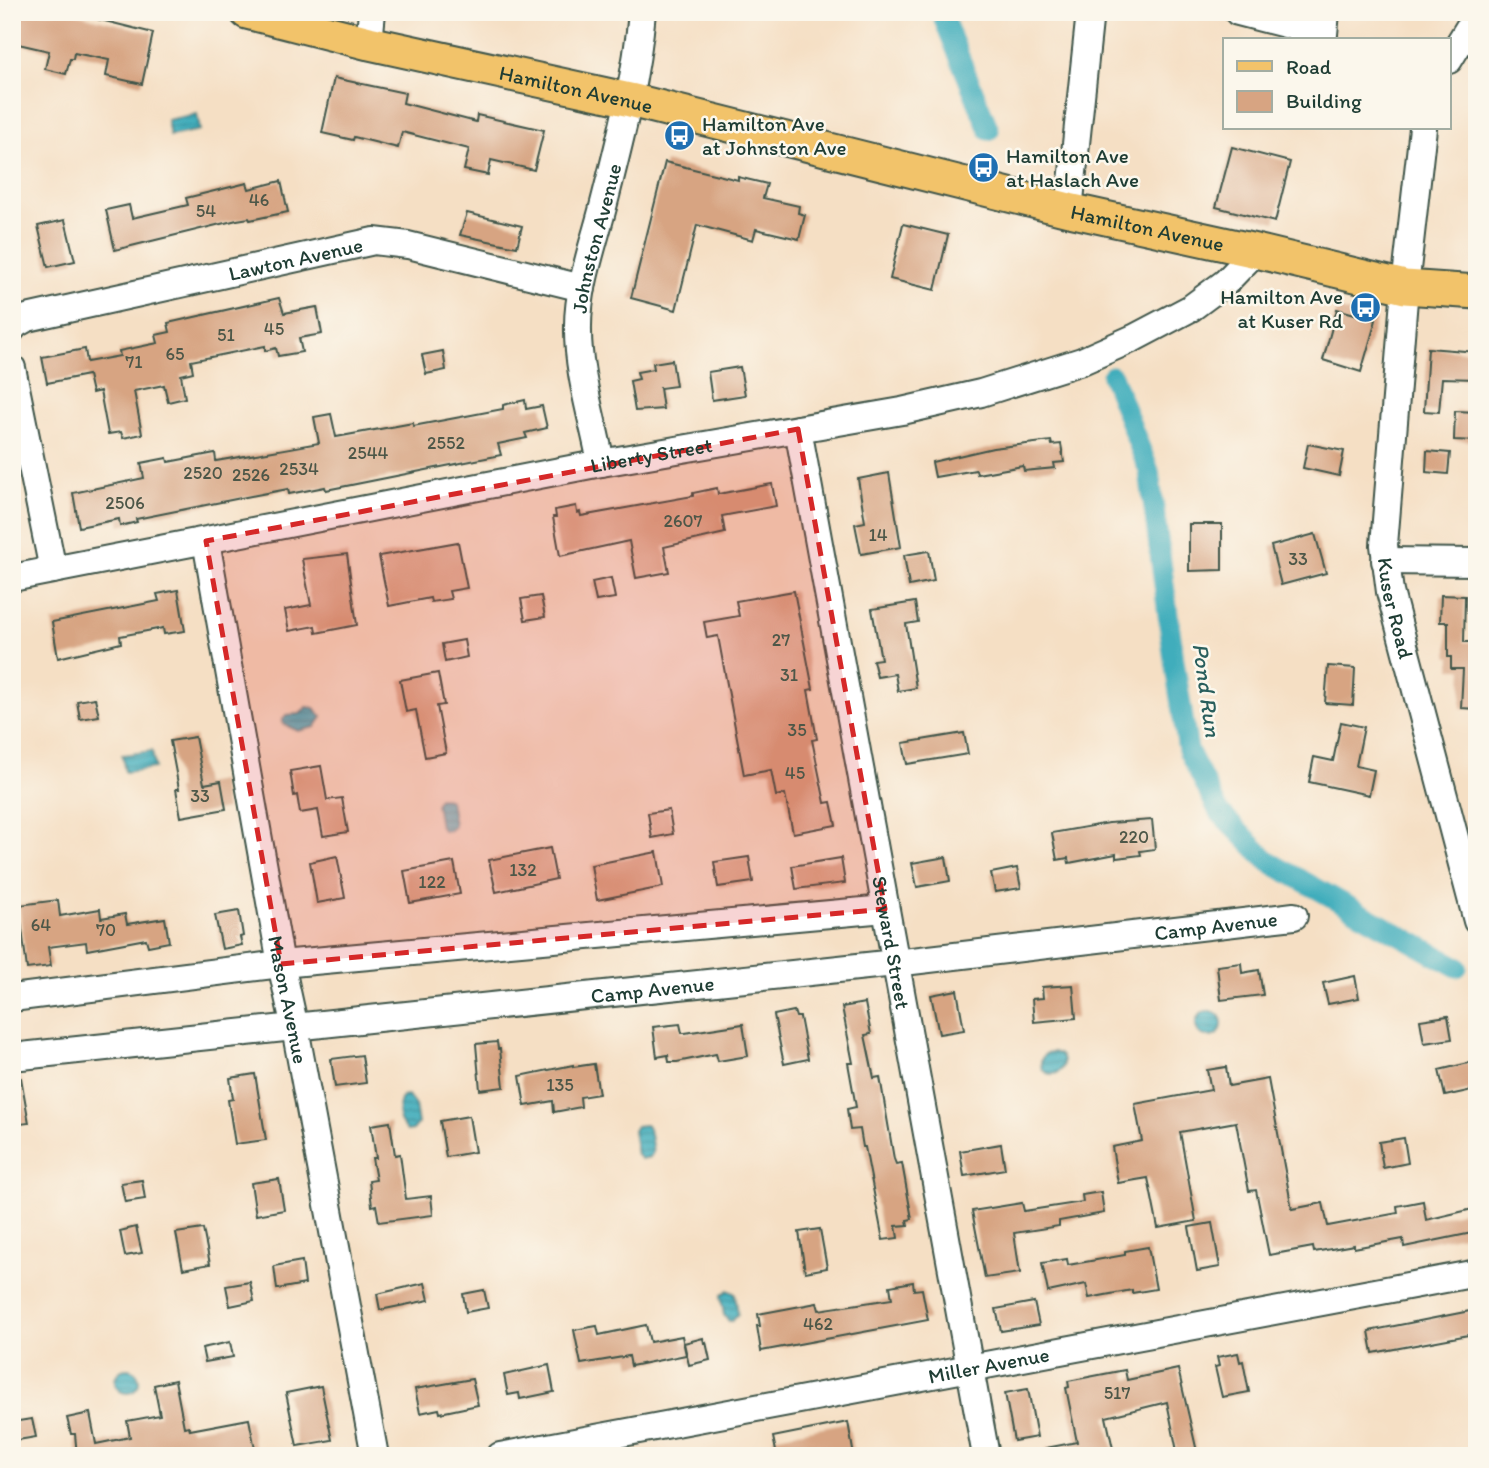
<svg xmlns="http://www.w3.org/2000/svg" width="1489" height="1468" viewBox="0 0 1489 1468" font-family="Itim,sans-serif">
<defs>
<pattern id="water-rules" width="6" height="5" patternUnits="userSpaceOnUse" patternTransform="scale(1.75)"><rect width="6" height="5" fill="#3fadbc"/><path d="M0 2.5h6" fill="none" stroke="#348e9a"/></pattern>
</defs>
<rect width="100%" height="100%" fill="#fbf7ec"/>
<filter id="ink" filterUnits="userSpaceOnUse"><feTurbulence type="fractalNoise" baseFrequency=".0143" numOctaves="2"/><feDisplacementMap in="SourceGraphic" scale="14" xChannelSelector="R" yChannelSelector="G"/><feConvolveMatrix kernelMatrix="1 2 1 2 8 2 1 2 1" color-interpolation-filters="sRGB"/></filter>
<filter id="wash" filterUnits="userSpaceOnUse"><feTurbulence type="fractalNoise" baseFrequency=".00686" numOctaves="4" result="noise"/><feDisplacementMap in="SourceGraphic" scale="28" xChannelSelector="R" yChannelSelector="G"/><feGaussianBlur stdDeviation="1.57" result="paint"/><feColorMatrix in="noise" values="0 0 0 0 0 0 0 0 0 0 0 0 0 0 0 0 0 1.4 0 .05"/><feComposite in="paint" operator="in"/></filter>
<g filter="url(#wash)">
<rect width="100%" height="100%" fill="#f5dfc4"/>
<!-- water -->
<path fill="url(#water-rules)" stroke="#2f7578" stroke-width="2" d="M197,114L200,130L170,136L167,120Z
M307,707L314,708L322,717L315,727L298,731L283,724L282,721L286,715L300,714Z
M152,751L155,768L125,772L122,755Z
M439,798H445L450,800L454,825L450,830L444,831L440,827L436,803Z
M1196 1024a13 13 0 1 1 26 0a13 13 0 1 1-26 0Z
M1041 1063a11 11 0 1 1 22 0a11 11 0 1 1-22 0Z
M408,1096L415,1105L418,1124L413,1130L407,1131C396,1120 397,1110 402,1097Z
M645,1125L649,1129L653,1152L650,1157L641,1159L637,1155L633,1131L636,1126Z
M728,1290L735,1294L738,1314L732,1321H729L724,1315L721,1296Z
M115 1381a12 12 0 1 1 24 0a12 12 0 1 1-24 0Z"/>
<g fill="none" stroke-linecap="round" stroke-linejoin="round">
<!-- canal -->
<path stroke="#3fadbc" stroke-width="21" d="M941,12L989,130
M1112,376L1149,471L1174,660L1188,750L1219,812L1269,862L1457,967"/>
</g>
<g id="blocks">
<!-- building -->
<path fill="#d7a482" d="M21,12H69L153,33L142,84L106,76L109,60L74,53L73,59H70L66,74L45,69L49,51L14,43Z
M334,78L405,93L403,103L476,122L477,115L544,130L534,170L491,160L488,175L464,170L469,149L402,132L398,148L354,137L353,140L322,133Z
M1232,147L1290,162L1275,222L1216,207Z
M665,162L738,180V177L767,184L763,198L799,206L798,213L805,215L799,239L756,229L753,240L697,225L676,310L631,298Z
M281,181L288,212L250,220L249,218L237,220L115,250L106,210L129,205L132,218L188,205L186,198L247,183L249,189Z
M467,213L522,226L517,247L460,235Z
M65,220L75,261L48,267L38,226Z
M903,224L948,235L935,290L890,279Z
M279,298L284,313L317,307L322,334L299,338L302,352L278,356L276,348L265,351V346L191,361L193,372L181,375L185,398L168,402L164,385L134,391L142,434L123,438L121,432L108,434L100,391L92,393L88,375L47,383L42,357L85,349L87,362L120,356L119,351L158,343L156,335L170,332L168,323Z
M1337,309L1376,320L1361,372L1323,360Z
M1428,348L1477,352V379L1442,378L1439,412L1424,411Z
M443,351L446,370L426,374L422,355Z
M672,360L676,386L660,388L663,409L635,411L630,381L639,379L637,372L654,369L653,363Z
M740,367L745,395L712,400L708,372Z
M525,400L526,409L542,406L547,428L525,433L527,438L498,444L501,455L326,490L325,487L289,494L288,489L246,497L136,519L137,522L120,526L119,519L79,527L73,493L144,478L141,463L167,458L168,462L215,453L216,461L319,443L314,417L331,414L336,437L413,423V426L466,416L503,409V405Z
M1455,411L1477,412V441L1454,440Z
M1051,441L1052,445L1061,444L1064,462L1054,463L1055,468L1024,471L1023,466L977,474L976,470L935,477L932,462L993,448Z
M1308,444L1344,451L1339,476L1303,468Z
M1427,451L1450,453L1448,474L1426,472Z
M889,473L901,547L861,554L855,524L865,522L858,479Z
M772,484L776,506L722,516L725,533L664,547L669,572L636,578L629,541L560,556L553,517H556L555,510L576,506L577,513L580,512L581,516L693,496V493L717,488L718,494Z
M1189,524H1222V570L1189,571Z
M1315,534L1326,573L1281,585L1271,546Z
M458,542L467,588L449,591L451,599L431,602L430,598L389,606L379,556Z
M929,551L934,581L909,586L904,555Z
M347,554L357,625L316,633L315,626L289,631L285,610L311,605L302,559Z
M611,578L615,598L596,601L592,582Z
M178,590L185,631L164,634L163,628L120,636L121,643L58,658L52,622L159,601L157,594Z
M794,591L813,689L808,690L817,739L812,740L825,803L831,802L836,825L793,833L785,794L776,796L771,770L744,775L718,636L707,638L704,622L739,616L736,601Z
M1441,595L1465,596L1464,642H1477V709L1461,708L1463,669H1451V657H1448V622H1440Z
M541,596L545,617L525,620L521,599Z
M915,602L918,622L906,624L916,688L898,691L895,674L877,677L873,660L881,659L872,609Z
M464,640L467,657L445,662L442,644Z
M1328,666L1355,668L1353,705L1325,703Z
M438,673L444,705L437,706L446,753L425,757L416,710L406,712L400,680Z
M95,698L99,716L80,719L77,701Z
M1341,722L1364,727L1356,766L1374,770L1369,795L1309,782L1314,757L1333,761Z
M964,733L968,754L907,764L903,743Z
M195,737L204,784L221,781L226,809L181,817L176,789H179L170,741Z
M321,766L327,800L342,798L348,832L323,836L318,810L300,813L297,795L294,796L290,771Z
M669,810L673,834L652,838L648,813Z
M1152,820L1155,849L1140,851L1141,855L1116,858V854L1069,863L1068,858L1057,860L1052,833L1109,823Z
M550,848L556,879L496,892L489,860Z
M657,852L663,887L597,900L591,865Z
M337,856L345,898L317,903L310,862Z
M749,857L753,882L718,887L714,862Z
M946,857L950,881L917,887L912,863Z
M841,858L845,883L796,889L792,866Z
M454,862L460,894L410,903L404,871Z
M1017,868L1021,888L995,892L991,873Z
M58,900L60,916L100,909L101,918L125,914L127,924L165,918L169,942L148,946L146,939L87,950L86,942L48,947L51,966L27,969L19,905Z
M239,911L243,936L240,937L242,945L222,949L215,915Z
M1241,963L1242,973L1259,970L1263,995L1221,1000L1217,966Z
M1355,976L1359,998L1328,1004L1323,983Z
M1073,985L1076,1018L1034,1022L1032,999L1043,998L1042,987Z
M957,990L964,1030L939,1034L931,995Z
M865,1003L871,1034L865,1035L874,1078L880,1077L894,1159L896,1164L902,1163L912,1219L907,1220L908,1225L896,1226L898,1238L883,1240L865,1147H863L860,1129L850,1130L847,1109L856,1107L848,1063H853L842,1007Z
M794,1011L796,1017H800L808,1059L784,1064L774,1015Z
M1448,1016L1452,1039L1424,1043L1420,1020Z
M680,1024L682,1033H685L743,1024L748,1056L718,1061L716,1054L677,1062H669L668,1055L657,1057L653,1027Z
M497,1042L498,1049H500L504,1087L480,1090L476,1044Z
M362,1055L366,1083L335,1087L331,1059Z
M1477,1061V1089L1445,1096L1439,1070Z
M594,1064L599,1094L580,1097L581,1107L554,1112L553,1101L525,1106L520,1076L573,1065V1067Z
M1226,1067L1229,1086L1268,1079L1292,1209L1323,1203L1328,1226L1398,1213L1397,1206L1423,1201L1426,1220L1477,1208V1224L1470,1226L1472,1233L1404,1247L1403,1239L1354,1248V1245L1314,1252L1313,1247L1269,1255L1256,1190L1249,1191L1236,1122L1180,1132L1196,1221L1158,1228L1148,1178L1118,1183L1112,1147L1142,1141L1135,1104L1211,1090L1207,1070Z
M255,1074L266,1140L235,1144L228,1100L233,1099L230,1078Z
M21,1078L29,1123L12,1125V1079Z
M469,1116L475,1152L446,1157L440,1121Z
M390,1122L395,1155L400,1154L406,1199L431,1196L433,1215L379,1222L376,1205L372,1206L369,1181L376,1180L372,1158H376L371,1125Z
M1404,1138L1408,1163L1383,1168L1379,1142Z
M1001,1144L1005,1169L964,1176L960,1151Z
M279,1179L284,1210L256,1215L251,1183Z
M142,1180L145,1199L125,1202L121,1183Z
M1101,1192L1104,1213L1059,1221V1226L1014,1233L1020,1273L985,1278L972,1211L1022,1203L1024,1211L1083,1202L1082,1195Z
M1212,1223L1220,1267L1197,1271L1189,1227Z
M136,1227L142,1253L125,1256L120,1231Z
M203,1229L210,1264L183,1269L176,1233Z
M820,1229L827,1268L805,1272L799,1232Z
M1148,1247L1156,1289L1132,1293V1290L1089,1298L1086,1284L1048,1292L1042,1263L1067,1259L1068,1265L1125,1255V1251Z
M302,1261L305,1284L277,1289L274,1266Z
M250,1282L254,1301L230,1306L226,1286Z
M913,1282L914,1290L922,1289L928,1320L761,1351L757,1326H760L758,1314L817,1303L819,1310L892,1299L890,1286Z
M425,1283L429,1300L380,1310L377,1294Z
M484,1290L488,1308L466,1312L463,1294Z
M1034,1302L1039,1325L1001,1331L996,1309Z
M1470,1311L1474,1334L1373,1353L1369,1331Z
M646,1325L650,1342L682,1336L686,1355L631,1366L629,1356L581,1364L574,1330L597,1326L599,1335Z
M703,1338L704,1343L706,1342L710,1360L689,1365L684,1343Z
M230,1342L233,1357L205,1362L202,1348Z
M1238,1353L1240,1362L1243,1361L1249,1392L1222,1397L1215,1367L1219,1366L1217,1357Z
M549,1365L554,1392L520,1399L519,1393L508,1395L504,1375Z
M1178,1369L1198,1456H1178L1167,1402L1106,1417L1114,1453L1098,1456H1047L1046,1448L1077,1442L1066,1388L1069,1387L1068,1381L1125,1370L1127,1380Z
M472,1379L478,1405L440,1413L439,1409L420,1413L415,1389Z
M175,1380L184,1427L189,1426L190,1430L249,1419L255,1449L221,1456H77L75,1434H71L67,1418L90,1413L96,1444L130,1437L127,1421L160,1415L154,1385Z
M321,1386L332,1440L297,1446L286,1393Z
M1028,1389L1037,1437L1014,1441L1005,1393Z
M32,1419L36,1437L12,1441V1422Z
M848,1422L854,1456H777L773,1437Z"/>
</g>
</g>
<g filter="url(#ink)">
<use href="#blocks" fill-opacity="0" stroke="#3f554a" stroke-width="2"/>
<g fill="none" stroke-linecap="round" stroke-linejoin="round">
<defs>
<g id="minor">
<path d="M1238,12L1324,34L1326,12"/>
<path d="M369,43L372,12"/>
<path d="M1449,60L1477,14"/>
<path id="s1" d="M1423,128L1405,287L1384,545L1390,592L1477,921"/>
<path d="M1069,210L1090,12"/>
<path id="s2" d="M12,329L16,324L27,318L374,241L408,245L582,288"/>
<path d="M12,368L53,570"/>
<path id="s3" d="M798,429L986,1456"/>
<path id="s4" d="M601,463C593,419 577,372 578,326C578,288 592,249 602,211C619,144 636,81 642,12"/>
<path id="s5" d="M206,541L281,964L295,1028L375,1456"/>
<path d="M1385,561L1477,562"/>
<path id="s6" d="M12,578L601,463L902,411L981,393L1082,361L1134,338L1191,308L1226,282L1256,251"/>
<path d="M12,998L281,964L885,909"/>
<path id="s7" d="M12,1057L895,963L1294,916"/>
<path id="s8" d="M500,1456L1477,1273"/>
</g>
<g id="major">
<path id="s9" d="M247,12L369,43L630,100L1069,210L1256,251L1405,287L1477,292"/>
</g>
</defs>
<!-- minor casing -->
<use href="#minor" stroke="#3f554a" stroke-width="30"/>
<!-- major casing -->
<use href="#major" stroke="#3f554a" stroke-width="37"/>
<!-- minor -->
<use href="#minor" stroke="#fff" stroke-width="26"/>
<!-- major -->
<use href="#major" stroke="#f2c36a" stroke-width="33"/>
</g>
</g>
<!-- marked area -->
<path fill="#d62828" fill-opacity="0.2" stroke="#d62828" stroke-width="5" stroke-dasharray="14 9" stroke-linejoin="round" d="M798,429L885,909L281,964L206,541Z"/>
<!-- icons -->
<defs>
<symbol id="bus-disc" viewBox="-11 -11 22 22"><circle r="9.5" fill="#1f6fb2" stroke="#fbf7ec"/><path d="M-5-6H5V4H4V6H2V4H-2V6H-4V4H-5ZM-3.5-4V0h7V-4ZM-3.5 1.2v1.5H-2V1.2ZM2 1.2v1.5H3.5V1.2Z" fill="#fff"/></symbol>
</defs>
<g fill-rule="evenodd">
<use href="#bus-disc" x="662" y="118" width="35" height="35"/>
<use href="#bus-disc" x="966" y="150" width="35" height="35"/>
<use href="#bus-disc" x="1348" y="290" width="35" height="35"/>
</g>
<g text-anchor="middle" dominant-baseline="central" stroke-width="5" stroke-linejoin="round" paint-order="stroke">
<!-- number labels -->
<g font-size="18" fill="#4d5748">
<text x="259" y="200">46</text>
<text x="206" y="211">54</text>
<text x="274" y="329">45</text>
<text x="226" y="335">51</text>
<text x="175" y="354">65</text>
<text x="134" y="362">71</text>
<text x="446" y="443">2552</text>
<text x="368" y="453">2544</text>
<text x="299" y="469">2534</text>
<text x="203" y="473">2520</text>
<text x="251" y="475">2526</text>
<text x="125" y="503">2506</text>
<text x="683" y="521">2607</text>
<text x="878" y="535">14</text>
<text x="1298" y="559">33</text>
<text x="781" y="640">27</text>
<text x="789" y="675">31</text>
<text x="797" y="730">35</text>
<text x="795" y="773">45</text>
<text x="200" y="796">33</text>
<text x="1134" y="837">220</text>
<text x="523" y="870">132</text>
<text x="432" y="882">122</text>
<text x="41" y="925">64</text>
<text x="106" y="930">70</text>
<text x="560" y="1085">135</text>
<text x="818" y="1324">462</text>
<text x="1117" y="1393">517</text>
</g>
<!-- street labels -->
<g font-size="21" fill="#1f3d34" stroke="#fbf7ec">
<text stroke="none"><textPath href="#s9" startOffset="338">Hamilton Avenue</textPath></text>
<text stroke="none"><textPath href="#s9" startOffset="926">Hamilton Avenue</textPath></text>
<text stroke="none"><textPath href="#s4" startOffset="229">Johnston Avenue</textPath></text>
<text stroke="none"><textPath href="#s2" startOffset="294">Lawton Avenue</textPath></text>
<text stroke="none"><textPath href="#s6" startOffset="651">Liberty Street</textPath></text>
<text stroke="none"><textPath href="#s1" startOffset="483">Kuser Road</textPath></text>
<text stroke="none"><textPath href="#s7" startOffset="1211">Camp Avenue</textPath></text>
<text stroke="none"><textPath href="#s3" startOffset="522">Steward Street</textPath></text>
<text stroke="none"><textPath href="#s7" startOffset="644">Camp Avenue</textPath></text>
<text stroke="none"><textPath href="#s5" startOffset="466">Mason Avenue</textPath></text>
<text stroke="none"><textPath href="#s8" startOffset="497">Miller Avenue</textPath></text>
</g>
<!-- poi labels -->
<g font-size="21" fill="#1f3d34" stroke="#fbf7ec" text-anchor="start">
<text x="702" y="123">Hamilton Ave<tspan x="702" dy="24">at Johnston Ave</tspan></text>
<text x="1006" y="155">Hamilton Ave<tspan x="1006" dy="24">at Haslach Ave</tspan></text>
<text x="1343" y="296" text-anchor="end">Hamilton Ave<tspan x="1343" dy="24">at Kuser Rd</tspan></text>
</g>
<!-- water labels -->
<g font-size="23" font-style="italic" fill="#295f5d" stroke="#fbf7ec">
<text transform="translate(1207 690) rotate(82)">Pond Run</text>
</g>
</g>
<!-- margin -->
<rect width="1489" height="1468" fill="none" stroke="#fbf7ec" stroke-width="42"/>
<!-- legend -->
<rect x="1223" y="38" width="228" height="91" fill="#fbf7ec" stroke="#a3ada2" stroke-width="2"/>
<rect x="1237" y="61" width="35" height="10" fill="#f2c36a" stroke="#a3ada2" stroke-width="2"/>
<text x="1286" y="74" font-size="21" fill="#1f3d34">Road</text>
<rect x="1237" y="91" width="35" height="21" fill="#d7a482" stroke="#a3ada2" stroke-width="2"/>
<text x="1286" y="108" font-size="21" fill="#1f3d34">Building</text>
</svg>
